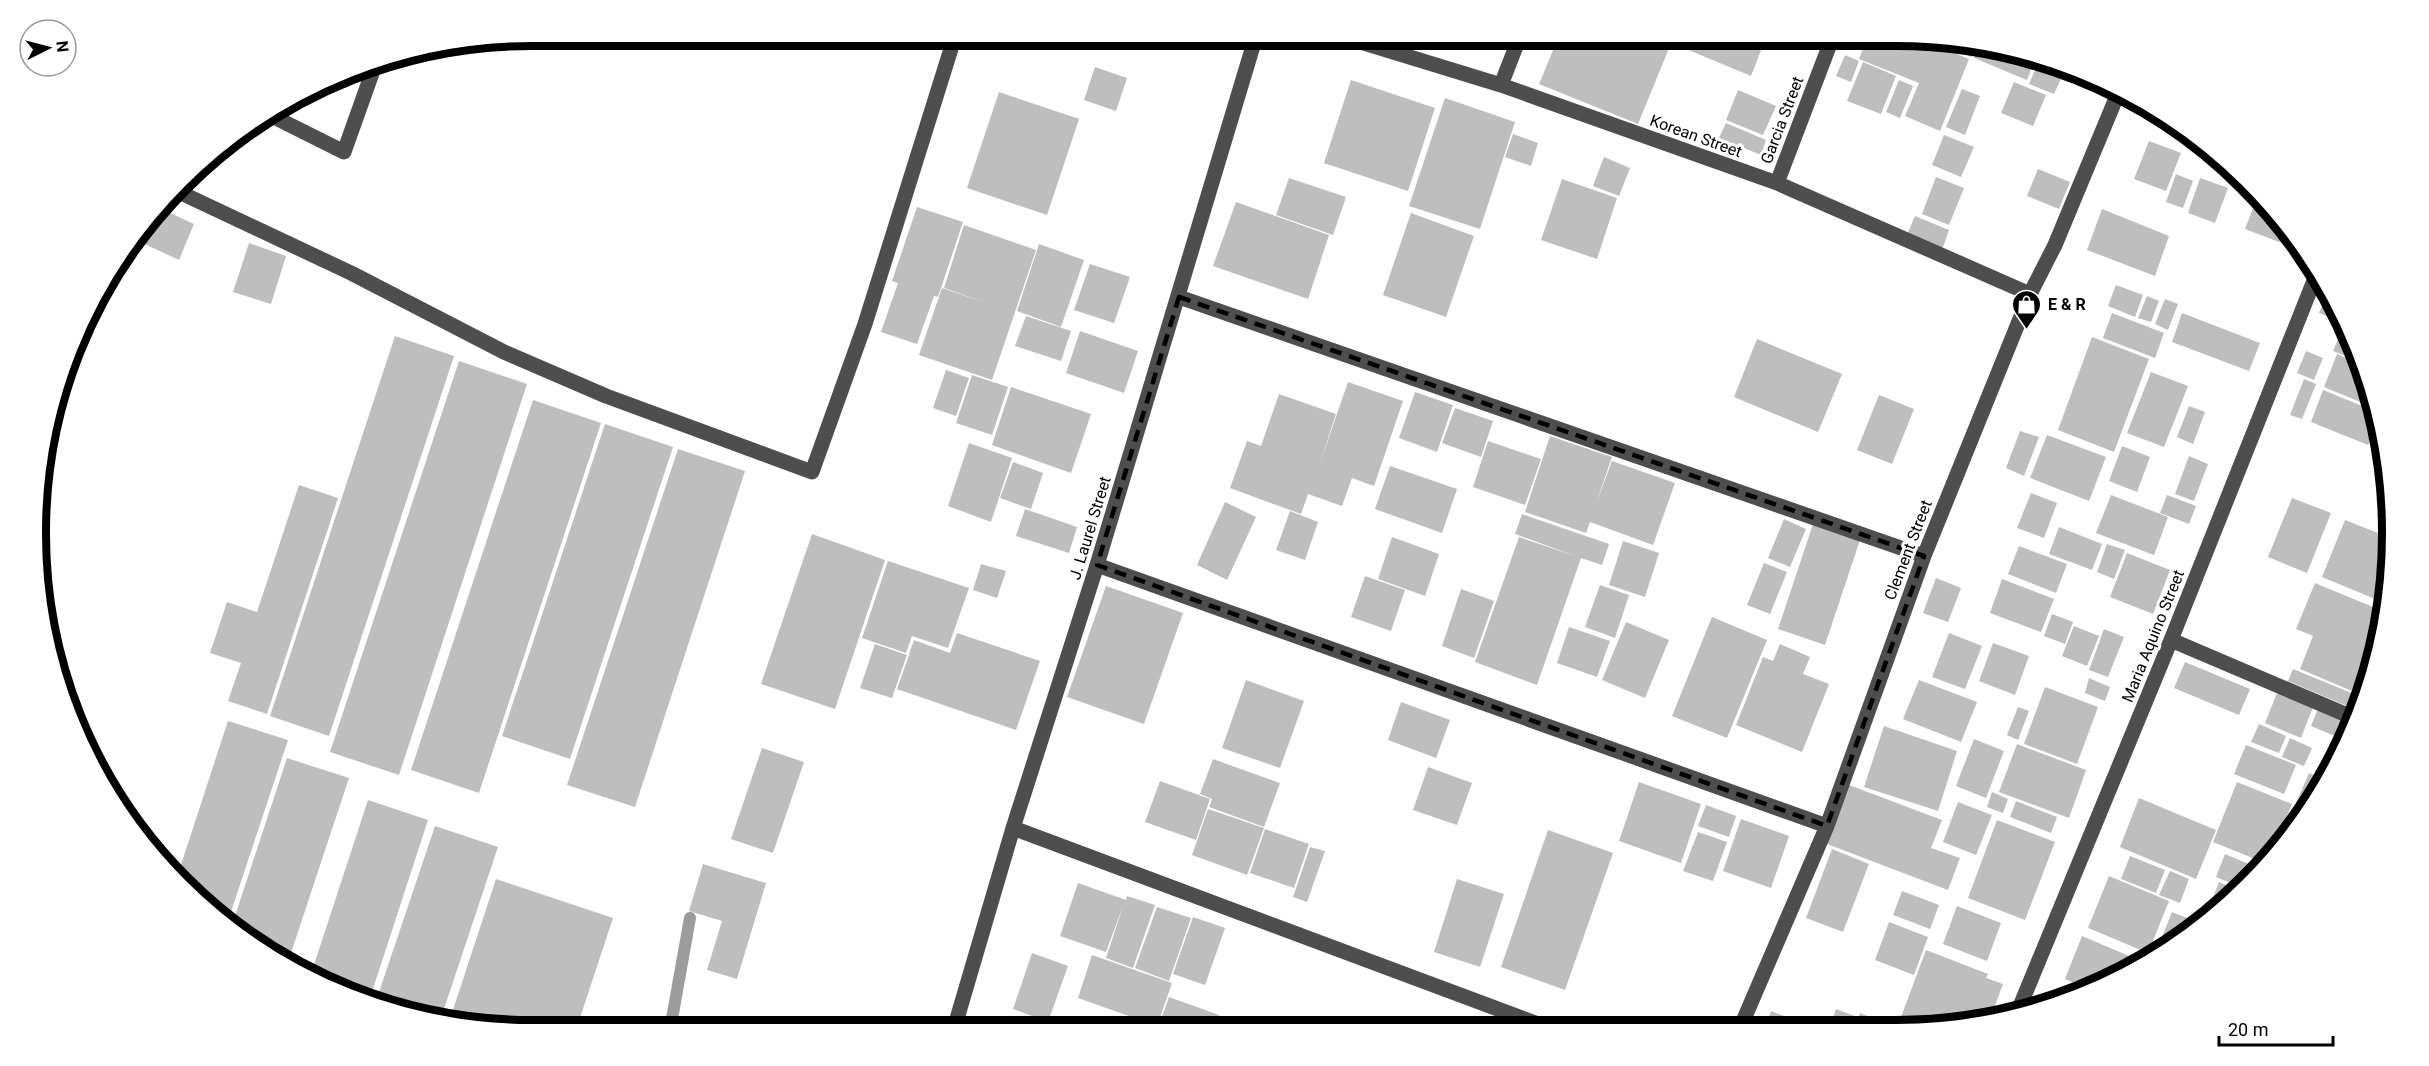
<svg xmlns="http://www.w3.org/2000/svg" width="2429" height="1066" viewBox="0 0 2429 1066" font-family="Roboto,sans-serif">
<rect width="100%" height="100%" fill="#fff"/>
<g fill="none" stroke-linecap="round" stroke-linejoin="round">
<!-- stream -->
<path stroke="#9c9c9c" stroke-width="12" d="M670,1030L690,918"/>
</g>
<!-- building -->
<path fill="#bebebe" d="M1559,36H1674L1638,124L1539,84Z
M1677,36H1757L1765,40L1751,76L1674,44Z
M1868,36H1896L1921,40L1969,59L1940,131L1905,116L1919,83L1859,59Z
M1939,43L1974,49L1971,57Z
M1978,50L2035,59L2027,80L1974,58Z
M1845,55L1859,61L1851,82L1836,76Z
M2048,61L2056,62L2077,72L2076,74Z
M1863,62L1896,76L1881,114L1847,101Z
M2038,63L2063,74L2054,94L2029,84Z
M1095,67L1127,78L1116,111L1084,100Z
M1351,80L1435,108L1408,191L1324,163Z
M1899,80L1913,86L1900,118L1886,112Z
M2014,82L2046,95L2033,126L2001,113Z
M1962,89L1980,96L1965,135L1946,127Z
M1738,90L1776,106L1763,135L1726,120Z
M999,92L1079,119L1047,215L967,188Z
M1445,98L1515,122L1480,229L1409,206Z
M2171,121L2186,132L2184,138L2167,131Z
M1726,123L1766,140L1761,155L1719,138Z
M1513,134L1538,143L1531,166L1505,157Z
M1944,135L1974,147L1961,177L1932,165Z
M2190,135L2210,149L2209,152L2187,144Z
M2149,141L2181,153L2166,191L2134,179Z
M1604,157L1630,168L1619,196L1593,186Z
M2038,169L2070,182L2059,209L2027,196Z
M2176,174L2193,181L2183,208L2166,202Z
M1936,177L1964,188L1949,225L1922,214Z
M1289,178L1346,197L1333,235L1276,215Z
M2200,178L2228,188L2215,223L2188,213Z
M1562,179L1617,198L1597,259L1541,240Z
M2257,198L2262,200L2291,231L2292,233L2287,245L2245,229Z
M1236,202L1329,235L1308,299L1213,266Z
M917,207L963,222L938,297L934,296L917,344L881,332L898,283L892,281Z
M2102,209L2169,236L2155,276L2087,250Z
M164,210L194,224L179,260L138,241Z
M1411,213L1474,236L1446,317L1383,295Z
M1915,216L1949,230L1942,250L1907,235Z
M964,225L1036,250L992,380L919,355L942,288L989,304L944,288Z
M249,243L286,256L271,304L233,292Z
M1039,244L1084,260L1061,327L1017,311Z
M1090,264L1130,277L1114,323L1074,310Z
M2116,285L2143,295L2135,317L2108,306Z
M2328,291L2342,313L2346,324L2319,313Z
M2147,296L2159,301L2151,322L2138,318Z
M2165,299L2178,304L2168,330L2155,324Z
M2112,313L2164,333L2155,358L2103,338Z
M2182,313L2260,343L2249,371L2172,342Z
M1026,316L1071,331L1061,361L1015,346Z
M2344,325L2347,326L2360,362L2333,351Z
M1080,331L1138,351L1124,393L1066,373Z
M395,336L454,356L329,736L270,716Z
M2092,337L2149,359L2114,452L2058,430Z
M1757,339L1842,374L1818,432L1734,397Z
M2306,351L2323,358L2314,380L2297,373Z
M2337,354L2361,364L2377,409L2324,387Z
M459,361L527,384L399,775L330,752Z
M946,370L969,378L956,416L933,408Z
M2151,372L2188,386L2164,447L2127,433Z
M972,375L1008,387L992,435L956,423Z
M2304,379L2316,384L2302,419L2290,415Z
M1348,382L1403,401L1374,486L1352,478L1342,506L1308,494L1301,514L1230,488L1247,441L1261,446L1279,394L1336,414L1319,466Z
M1011,387L1091,414L1071,473L992,445Z
M2323,390L2377,412L2379,419L2368,445L2311,422Z
M1415,392L1453,405L1437,452L1399,438Z
M1879,395L1914,409L1892,464L1857,450Z
M533,400L601,423L479,793L411,770Z
M2189,406L2205,412L2193,444L2177,437Z
M1455,408L1493,421L1481,457L1442,443Z
M605,424L673,447L570,759L502,736Z
M2020,431L2039,437L2024,476L2006,468Z
M2047,435L2106,457L2089,501L2030,478Z
M1550,436L1612,457L1596,504L1612,461L1675,483L1653,545L1590,522L1586,533L1525,512Z
M1488,441L1541,459L1525,505L1473,487Z
M969,443L1012,458L991,522L948,506Z
M2122,446L2150,457L2137,492L2109,481Z
M678,449L745,471L635,807L567,785Z
M2189,456L2208,464L2194,501L2175,494Z
M1013,462L1043,473L1031,509L1000,498Z
M1390,466L1457,489L1442,533L1375,509Z
M299,485L338,498L267,714L228,701L241,663L210,653L227,602L257,612Z
M2031,493L2057,503L2044,538L2017,528Z
M2111,495L2168,517L2154,555L2096,533Z
M2167,495L2196,506L2189,524L2160,513Z
M2292,498L2331,513L2307,573L2268,557Z
M1225,502L1256,517L1227,580L1197,565Z
M1025,509L1077,527L1069,553L1016,536Z
M1290,511L1318,522L1305,560L1276,550Z
M1522,514L1609,544L1602,565L1581,558L1537,685L1475,662L1519,537L1578,557L1515,534Z
M1784,519L1806,529L1790,567L1768,558Z
M2345,520L2391,538L2387,604L2322,577Z
M1813,524L1860,540L1825,645L1778,629Z
M2059,527L2102,544L2092,570L2049,554Z
M812,534L885,560L835,709L761,684Z
M1392,537L1439,554L1425,596L1378,579Z
M1623,541L1659,553L1645,597L1609,585Z
M2107,544L2125,550L2114,579L2097,572Z
M2019,546L2067,564L2056,593L2008,574Z
M2127,553L2170,570L2153,614L2110,597Z
M888,561L969,588L948,648L912,636L906,653L862,638Z
M1764,563L1787,572L1770,614L1747,605Z
M981,564L1006,571L997,598L973,590Z
M1365,576L1405,590L1391,631L1351,617Z
M1936,578L1961,588L1948,622L1923,613Z
M2002,579L2054,599L2041,632L1990,613Z
M2315,583L2385,612L2354,692L2300,669L2313,636L2296,629Z
M1600,585L1629,595L1615,638L1585,627Z
M1106,586L1183,613L1144,724L1067,697Z
M1461,589L1494,601L1474,658L1442,646Z
M2052,614L2073,622L2065,644L2044,636Z
M1712,617L1767,640L1727,738L1672,716Z
M1626,622L1669,640L1645,698L1602,680Z
M2074,626L2099,636L2087,666L2062,656Z
M1569,627L1610,641L1597,677L1557,663Z
M2104,629L2124,637L2108,677L2089,670Z
M957,633L1040,661L1016,730L897,689L909,655L911,656L909,654L914,640L950,653Z
M1949,633L1982,646L1965,689L1932,677Z
M1993,643L2029,656L2015,695L1979,681Z
M875,644L907,655L892,698L860,688Z
M1780,644L1810,657L1803,674L1829,684L1802,752L1736,725L1763,657L1773,661Z
M2185,662L2250,689L2239,715L2174,688Z
M2293,669L2359,696L2354,709L2288,681Z
M2089,678L2110,687L2105,701L2085,693Z
M1246,680L1304,701L1280,768L1222,748Z
M1919,680L1977,702L1961,742L1903,719Z
M2045,687L2098,707L2077,764L2024,744Z
M2279,688L2315,702L2301,738L2265,723Z
M1401,702L1450,720L1436,758L1388,740Z
M2319,706L2353,720L2344,740L2311,726Z
M2018,707L2029,711L2018,740L2007,735Z
M228,721L288,740L227,924L177,877Z
M2259,724L2286,736L2279,753L2251,742Z
M1884,726L1957,751L1938,811L1864,787Z
M2290,738L2312,748L2304,766L2282,757Z
M1974,739L2004,751L1986,798L1956,786Z
M2017,744L2086,770L2069,818L1999,792Z
M2246,745L2296,765L2284,794L2234,774Z
M762,748L804,762L773,853L731,839Z
M287,758L349,778L289,959L231,928Z
M1213,759L1280,783L1264,827L1209,807L1212,799L1200,794Z
M1428,767L1472,783L1457,825L1413,810Z
M2309,773L2324,779L2309,809L2296,803Z
M1160,781L1210,799L1196,840L1145,822Z
M1639,782L1701,804L1681,863L1619,841Z
M2237,782L2292,804L2274,847L2260,861L2213,842Z
M1849,785L1942,820L1931,848L1960,858L1948,890L1827,844Z
M1992,792L2008,799L2003,813L1987,807Z
M2139,798L2216,830L2196,879L2120,847Z
M368,800L428,820L369,1001L312,971Z
M2016,801L2057,817L2051,833L2010,817Z
M1958,802L1992,815L1976,855L1943,842Z
M1706,805L1736,816L1729,837L1698,826Z
M1208,809L1264,828L1247,875L1192,855Z
M2297,809L2306,813L2287,833Z
M1741,819L1789,836L1771,888L1723,871Z
M1997,820L2055,842L2025,920L1968,898Z
M435,826L498,847L442,1015L375,1004Z
M1265,829L1309,844L1294,888L1250,873Z
M1548,830L1613,853L1565,990L1501,967Z
M1698,832L1727,842L1713,881L1683,871Z
M1310,847L1325,851L1307,902L1293,897Z
M1832,849L1869,864L1843,932L1806,918Z
M2225,854L2251,865L2247,876L2238,886L2216,877Z
M2130,856L2165,870L2156,893L2121,879Z
M703,864L766,883L737,979L707,970L722,921L689,911Z
M2170,871L2189,879L2180,903L2159,895Z
M2109,876L2169,901L2148,953L2088,928Z
M496,879L613,918L576,1030H533L451,1016Z
M1457,879L1504,894L1480,967L1434,952Z
M2219,882L2235,889L2221,904L2212,900Z
M1078,883L1126,900L1127,896L1155,905L1133,968L1106,958L1123,906L1106,952L1060,936Z
M1902,891L1939,905L1930,929L1893,915Z
M2209,901L2220,905L2207,919L2203,917Z
M1957,906L2001,923L1987,961L1943,944Z
M1157,907L1191,918L1169,981L1135,968Z
M2172,912L2202,924L2161,949L2158,947Z
M1193,917L1225,928L1205,985L1173,974Z
M1889,922L1928,937L1914,975L1875,960Z
M2082,936L2141,961L2084,993L2086,988L2065,979Z
M1926,950L1988,974L1986,978L2003,984L1991,1016L1974,1010L1969,1024L1961,1026L1898,1025Z
M1032,953L1068,966L1048,1022L1013,1009Z
M1092,955L1172,983L1157,1026L1078,998Z
M1169,997L1219,1015L1214,1028H1158Z
M1836,1009L1855,1016L1852,1026H1830Z
M1771,1011L1811,1026H1766Z
M1860,1013L1886,1023L1885,1026H1855Z"/>
<g fill="none" stroke-linecap="round" stroke-linejoin="round">
<!-- minor -->
<path stroke="#4e4e4e" stroke-width="15" d="M1341,36L1501,85L1777,183L2030,294
M1501,85L1520,36
M268,114L344,152L376,62
M1777,183L1833,36
M179,192L351,273L504,352L606,396L812,472L865,324L955,36
M1179,297L1924,556
M1097,565L1827,826
M2171,640L2354,718
M1013,828L1546,1027
M2018,1011L2171,640L2317,273
M1741,1026L1827,826L1924,556L2030,294L2055,245L2119,91
M954,1029L1013,828L1097,565L1256,36"/>
</g>
<!-- marked area -->
<path fill="none" stroke="#000" stroke-width="4.5" stroke-dasharray="12 8" stroke-linejoin="round" d="M1179,297L1924,556L1827,826L1097,565Z"/>
<!-- icons -->
<defs>
<symbol id="shop-pin" viewBox="-11 -11 22 30"><path d="M0 17L-7.5 6A9.5 9.5 0 1 1 7.5 6Z" fill="#000" stroke="#fff"/><path d="M-5-2.5h2.3a2.7 3.5 0 0 1 5.4 0H5L5.5 6h-11ZM-1.5-2.5h3a1.5 2.3 0 0 0-3 0Z" fill="#fff"/></symbol>
</defs>
<g fill-rule="evenodd">
<use href="#shop-pin" x="2010" y="288" width="33" height="45"/>
</g>
<g text-anchor="middle" dominant-baseline="central" stroke-width="6" stroke-linejoin="round" paint-order="stroke">
<!-- street labels -->
<g font-size="16" fill="#000" stroke="#fff">
<text transform="translate(1782 120) rotate(-69)">Garcia Street</text>
<text transform="translate(1696 136) rotate(20)">Korean Street</text>
<text transform="translate(1090 528) rotate(-73)">J. Laurel Street</text>
<text transform="translate(1908 550) rotate(-69)">Clement Street</text>
<text transform="translate(2153 636) rotate(-68)">Maria Aquino Street</text>
</g>
<!-- poi labels -->
<g font-size="16" font-weight="bold" fill="#000" stroke="#fff" text-anchor="start">
<text x="2048" y="304">E &amp; R</text>
</g>
</g>
<!-- crop -->
<path d="M0 0H2429V1066H0ZM532 46H1896A486 486 0 0 1 2382 532V534A486 486 0 0 1 1896 1020H532A486 486 0 0 1 46 534V532A486 486 0 0 1 532 46Z" fill="#fff" fill-rule="evenodd"/>
<path fill="none" stroke="#000" stroke-width="8" d="M532 46H1896A486 486 0 0 1 2382 532V534A486 486 0 0 1 1896 1020H532A486 486 0 0 1 46 534V532A486 486 0 0 1 532 46Z"/>
<!-- north arrow -->
<g transform="translate(48 48) rotate(84)"><circle r="28" fill="#ffffff" stroke="#999999" stroke-width="1.5"/>
<path d="M0-4.5L10 22L0 15L-10 22Z" fill="#000000"/>
<text y="-9" font-size="16" font-weight="bold" text-anchor="middle" fill="#000000">N</text>
</g>
<!-- scale -->
<path d="M2219 1036v9h114v-9" fill="none" stroke="#000000" stroke-width="3"/>
<text x="2228" y="1036" font-size="18" fill="#000000" stroke="#ffffff" stroke-width="4.5" paint-order="stroke">20 m</text>
</svg>
